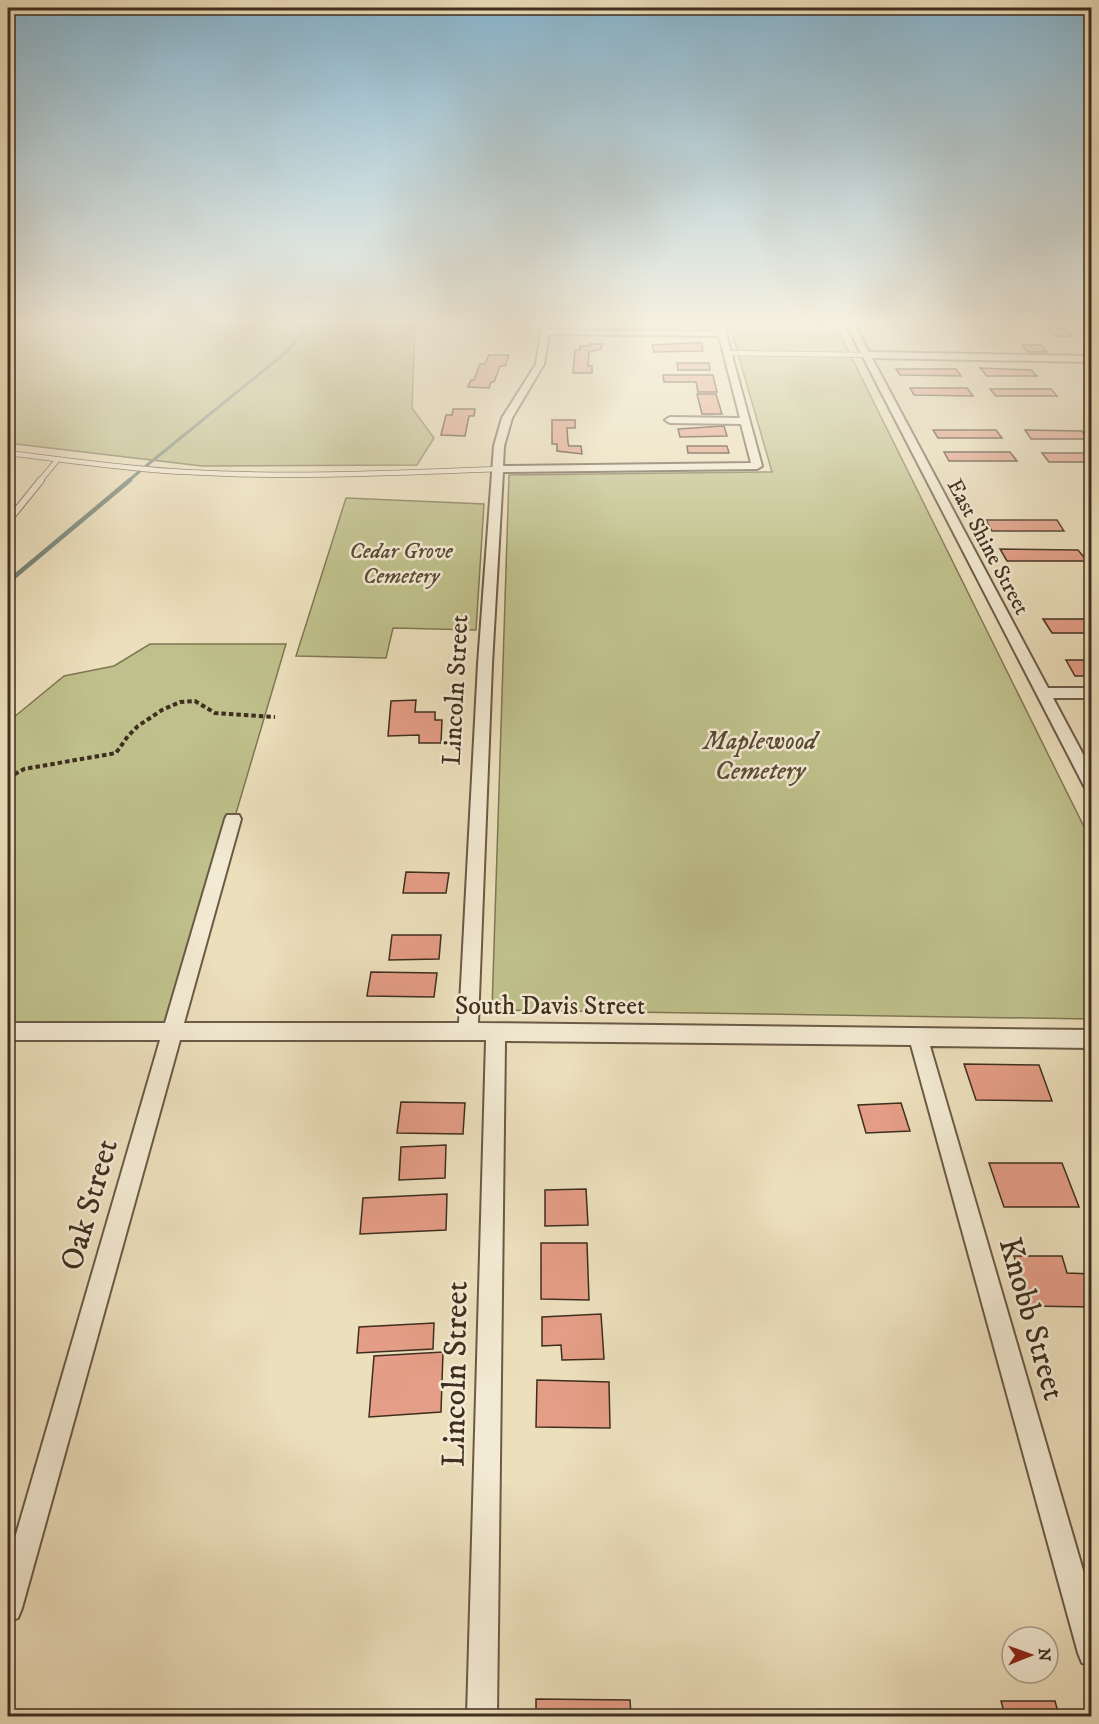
<svg xmlns="http://www.w3.org/2000/svg" width="1099" height="1724" viewBox="0 0 1099 1724" font-family="'IM FELL DW Pica',serif">
<rect width="100%" height="100%" fill="#ecdfbc"/>
<filter id="stains"><feTurbulence type="fractalNoise" baseFrequency=".00333" numOctaves="4"/><feColorMatrix values="0 0 0 0 .2 0 0 0 0 .09 0 0 0 0 .02 0 0 0 .5 -.17"/></filter>
<radialGradient id="worn" r=".72"><stop offset=".6" stop-color="#630" stop-opacity="0"/><stop offset="1" stop-color="#630" stop-opacity=".3"/></radialGradient>
<!-- green -->
<path fill="#bfc08b" stroke="#7f7755" stroke-width="1.5" d="M8,326H415L412,408L434,438L417,465L202,466L8,443Z
M730,326H836L1091,841V1019L492,1010L509,475L772,472Z
M346,498L484,504L476,630L393,628L386,658L296,656Z
M150,644H286L172,1030L8,1029V722L64,676L114,666Z"/>
<g fill="none" stroke-linecap="round" stroke-linejoin="round">
<!-- stream-far1 -->
<path stroke="#758377" stroke-width="3" d="M146,466L285,353L311,326
M128,481L139,472"/>
<!-- stream -->
<path stroke="#758377" stroke-width="4.5" d="M8,582L130,480"/>
</g>
<!-- building -->
<path fill="#e49d86" stroke="#3f2e1f" stroke-width="1.5" d="M1048,329H1066L1073,336H1054Z
M689,343H702L703,351L654,352L652,345Z
M590,344H602L601,349L589,352L588,366H592V373H573L575,350H580V346H590Z
M1022,345H1041L1047,352H1028Z
M489,355H509L505,366H500L494,382H491L489,388L468,387L471,380H474L480,364H485Z
M677,363H709L710,370H678Z
M980,368L1031,370L1037,376H987Z
M896,369H956L961,376L900,375Z
M663,375H713L717,392H698L696,382H664Z
M910,388H967L973,396L914,395Z
M990,389H1051L1057,396H996Z
M697,394H716L722,414H702Z
M453,409H475L474,416H469L465,436L441,435L446,415H452Z
M552,420H575V428H567L568,443L569,446H581L582,454L557,451V444H552Z
M724,426L727,436L680,437L678,429Z
M933,430H996L1002,438H938Z
M1025,430L1082,431L1088,439H1031Z
M687,446H727L729,453H688Z
M944,452H1010L1017,461H949Z
M1042,453H1092V462H1049Z
M986,520H1057L1064,531H992Z
M1000,549L1078,550L1087,561H1007Z
M1043,619H1092V633H1052Z
M1066,660H1092V676H1075Z
M416,700L415,712H435V720H442L441,743H419V735L388,736L391,701Z
M406,872L449,873L446,893H403Z
M392,935H441L439,959L389,960Z
M371,972L437,973L434,997L367,996Z
M964,1064L1039,1065L1052,1101L976,1100Z
M401,1102L465,1103L463,1134L397,1133Z
M901,1103L910,1131L866,1133L858,1105Z
M446,1145L445,1178L399,1180L401,1147Z
M989,1163H1062L1079,1207H1004Z
M586,1189L588,1225L545,1226V1190Z
M447,1194L446,1230L360,1234L363,1198Z
M541,1243H587L589,1300L541,1299Z
M1014,1256H1062L1067,1273L1092,1274V1307L1029,1306Z
M601,1314L604,1359L562,1360L561,1345L542,1346V1317Z
M434,1323L433,1349L357,1353L359,1327Z
M443,1352L441,1412L369,1417L374,1356Z
M537,1380L609,1382L610,1428L536,1427Z
M536,1699L630,1700L631,1716H536Z
M1001,1701H1055L1059,1716H1005Z"/>
<g fill="none" stroke-linecap="round" stroke-linejoin="round">
<defs>
<path id="service-far1" d="M727,353L866,355
M8,453C67,460 126,469 186,472C289,478 393,473 497,469
M40,481L58,459"/>
<path id="service" d="M8,521L41,480"/>
<path id="minor" d="M542,326H550L549,330L717,331L716,326H724L762,466L757,469L503,472L492,664L478,1023L1092,1030V1048L930,1046L1092,1601V1667L1082,1663L1078,1653L911,1045L505,1041L497,1716H467L486,1040H180L22,1608L18,1618L8,1622V1562L160,1040H8V1023H165L225,819L227,815H239L241,819L184,1023H459L478,664L494,446L502,418L536,364ZM549,334L719,336L740,418L670,417L665,420L670,423L741,424L751,463L503,466L504,446L512,418L544,364Z
M847,326H855L869,352L1092,356V362L872,358L1048,688H1092V698H1053L1092,771V791L1084,786Z
M1083,326H1092V332Z"/>
</defs>
<!-- service-far1 casing -->
<use href="#service-far1" stroke="#6a5a46" stroke-width="6"/>
<!-- service casing -->
<use href="#service" stroke="#6a5a46" stroke-width="8"/>
<!-- minor casing -->
<use href="#minor" stroke="#6a5a46" stroke-width="4"/>
<!-- path -->
<path stroke="#3f2e1f" stroke-width="4" stroke-dasharray="4.5 3" stroke-linecap="butt" d="M8,778L24,769L116,753L128,736L138,726L162,710L180,702L195,701L215,713L275,717"/>
<!-- service-far1 -->
<use href="#service-far1" stroke="#f3ead3" stroke-width="4.5"/>
<!-- service -->
<use href="#service" stroke="#f3ead3" stroke-width="6"/>
<!-- minor -->
<use href="#minor" fill="#f3ead3" fill-rule="evenodd"/>
</g>
<!-- sky -->
<linearGradient id="sky" x2="0" y2="1"><stop stop-color="#88b7d2"/><stop offset="0.57" stop-color="#f6f1e1"/><stop offset="1" stop-color="#f6f1e1" stop-opacity="0"/></linearGradient>
<rect width="1099" height="567" fill="url(#sky)"/>
<g text-anchor="middle" dominant-baseline="central" stroke-width="5" stroke-linejoin="round" paint-order="stroke">
<!-- far-street labels -->
<g font-size="22" fill="#3f2e1f" stroke="#f3ead3">
<text transform="translate(988 547) rotate(62)">East Shine Street</text>
</g>
<!-- far-park labels -->
<g font-size="22" font-style="italic" fill="#594b35" stroke="#f3ead3">
<text x="401" y="551">Cedar Grove<tspan x="401" dy="25">Cemetery</tspan></text>
</g>
<!-- street labels -->
<g font-size="26" fill="#3f2e1f" stroke="#f3ead3">
<text transform="translate(456 690) rotate(-87)">Lincoln Street</text>
<text x="550" y="1006">South Davis Street</text>
</g>
<!-- park labels -->
<g font-size="26" font-style="italic" fill="#594b35" stroke="#f3ead3">
<text x="760" y="741">Maplewood<tspan x="760" dy="30">Cemetery</tspan></text>
</g>
<!-- near-street labels -->
<g font-size="32" fill="#3f2e1f" stroke="#f3ead3">
<text transform="translate(90 1205) rotate(-74)">Oak Street</text>
<text transform="translate(1031 1319) rotate(74)">Knobb Street</text>
<text transform="translate(456 1374) rotate(-89)">Lincoln Street</text>
</g>
</g>
<!-- margin -->
<rect width="1099" height="1724" fill="none" stroke="#ecdfbc" stroke-width="30"/>
<rect x="9" y="9" width="1081" height="1706" fill="none" stroke="#3f2e1f" stroke-width="3"/>
<rect x="15" y="15" width="1069" height="1694" fill="none" stroke="#3f2e1f" stroke-width="1.5"/>
<!-- north arrow -->
<g transform="translate(1030 1655) rotate(89)"><circle r="28" fill="#f3ead3" stroke="#ab9f8b" stroke-width="1.5"/>
<path d="M0-4.5L10 22L0 15L-10 22Z" fill="#8f2418"/>
<text y="-9" font-size="16" font-weight="bold" text-anchor="middle" fill="#3f2e1f">N</text>
</g>
<rect width="100%" height="100%" filter="url(#stains)"/>
<rect width="100%" height="100%" fill="url(#worn)"/>
</svg>
